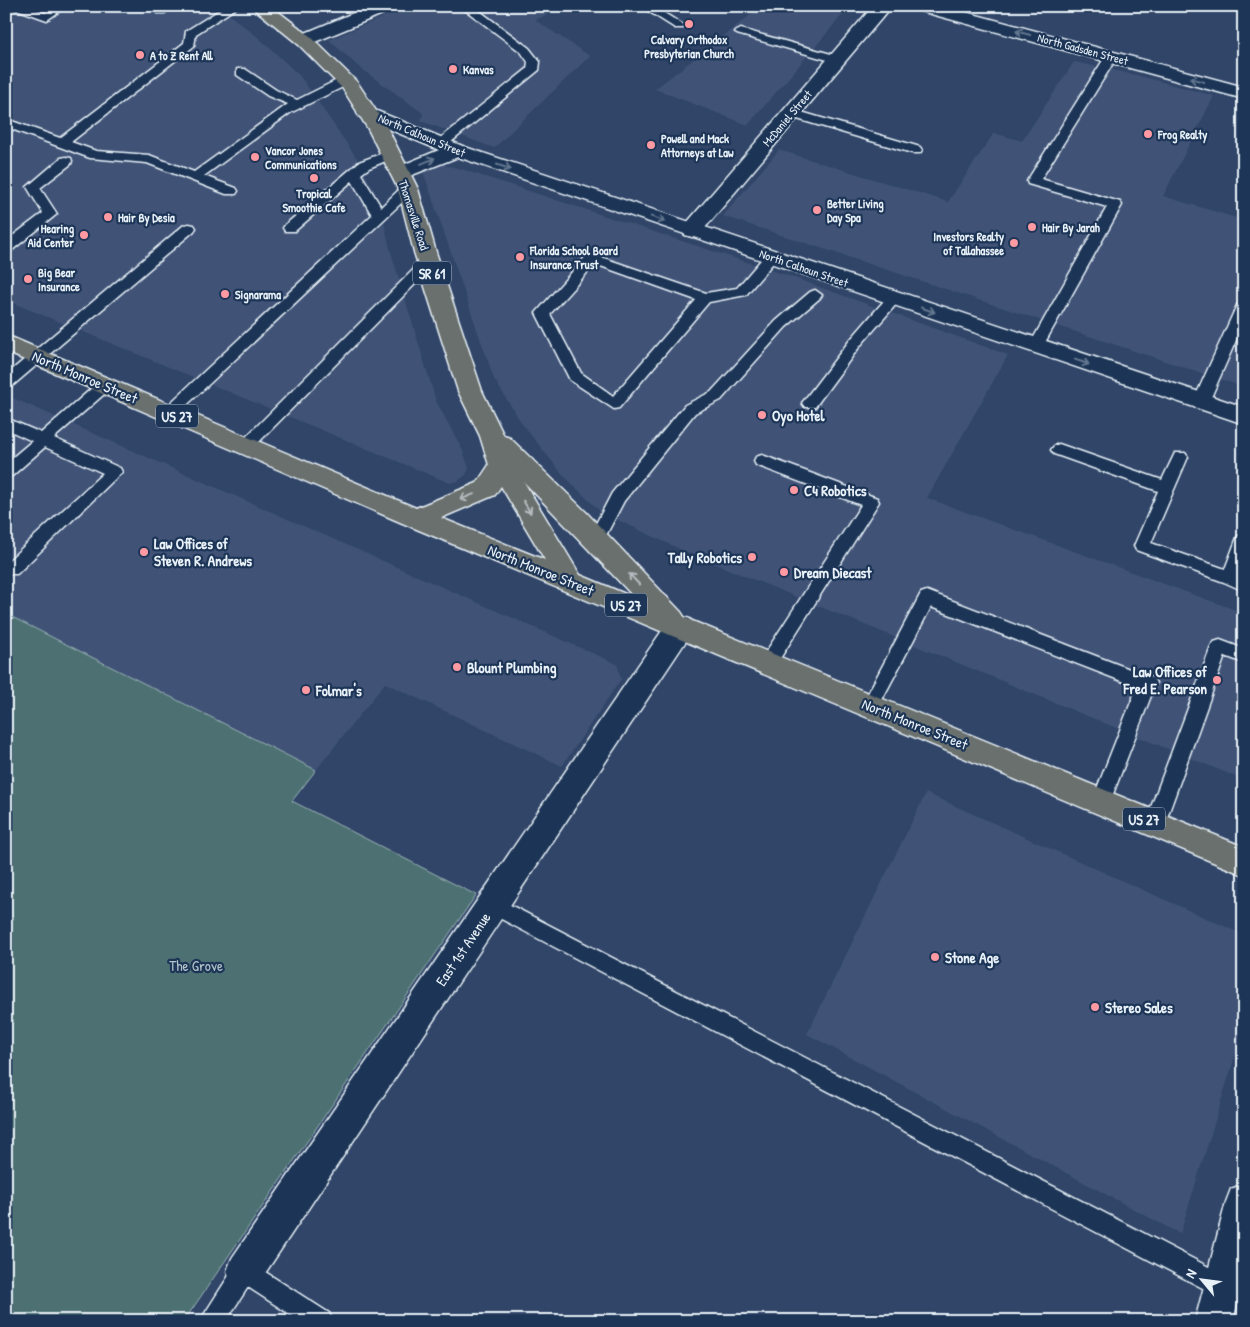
<svg xmlns="http://www.w3.org/2000/svg" width="1250" height="1327" viewBox="0 0 1250 1327" font-family="'Patrick Hand',sans-serif">
<rect width="100%" height="100%" fill="#304568"/>
<filter id="ink" filterUnits="userSpaceOnUse"><feTurbulence type="fractalNoise" baseFrequency=".02" numOctaves="2"/><feDisplacementMap in="SourceGraphic" scale="10" xChannelSelector="R" yChannelSelector="G"/><feConvolveMatrix kernelMatrix="1 2 1 2 8 2 1 2 1" color-interpolation-filters="sRGB"/></filter>
<g filter="url(#ink)">
<!-- built -->
<path fill="#405377" d="M218,6L259,38L300,76L356,157L379,200L390,249L436,401L463,451L469,468L466,475L458,481L450,483L6,300V7Z
M409,6H566L535,20L590,56L494,148L421,121L423,113L360,68L329,40Z
M762,6H850L748,125L655,89Z
M1074,62L1136,75L1214,96L1163,196L1236,218L1239,210L1244,211V387L723,216L779,150L948,202L994,133L1022,141Z
M435,163L458,168L789,276L1008,355L927,498L1244,613V780L686,552L601,512L563,475L523,425L494,379L423,171Z
M6,395L617,664L621,679L562,766L385,683L316,770L6,614Z
M926,793L1244,935V1027L1180,1234L807,1034Z"/>
<!-- green -->
<path fill="#4d7172" stroke="#9ab1b5" d="M6,614L316,770L292,801L476,895L184,1321H6Z"/>
<g fill="none" stroke-linecap="round" stroke-linejoin="round">
<defs>
<path id="service" d="M8,6H25L45,13L54,6H67L47,20Z
M150,6H162L167,11L165,13H157Z
M226,6H239L196,34L194,46L71,142L96,151L149,155L194,172L288,104L268,96L237,75V69H245L276,90L297,100L341,78H349L351,81L349,84L290,113L204,176L236,188L238,191L236,194H226L147,163L90,158L6,127V119L60,138L184,43L186,31Z
M460,6H473L529,48L540,62L539,70L445,147H437L435,144L437,141L527,69L528,62L521,52Z
M640,6H653L685,26L683,28H675Z
M741,29L842,57L844,59L838,63L737,34L735,32Z
M1111,53L1117,57L1041,179L1120,202L1122,205L1043,346L1036,351L1029,346L1107,207L1028,184L1027,181L1105,57Z
M791,109L920,147L922,150L920,153H912L787,116L785,113Z
M391,150L397,154L395,157L369,168L361,174L381,207L403,186H413L415,189L413,192L174,417H164L161,413L164,409L372,215L352,181L295,231H285L283,228L285,225L359,162Z
M66,157L71,158L72,161L71,164L40,188L57,214L11,251L6,252V241L43,213L27,187L61,158Z
M189,224L194,225L196,228L194,231L11,387L6,388V375L184,225Z
M771,253L778,257L746,295L709,302L619,408L614,409L570,380L536,313L587,255L592,254L706,293L737,288L766,254ZM595,264L696,300L613,396L581,373L550,314Z
M429,258L434,259L436,262L434,265L251,450H241L238,446L241,442L424,259Z
M815,290L822,295L820,298L786,327L721,400L695,413L624,501L602,543L596,545L590,543L588,539L612,493L685,405L711,392L776,321L810,292Z
M894,293L899,295L901,298L899,301L860,346L815,407H805L802,403L805,399L850,340L889,295Z
M1244,300V322L1209,402L1206,406H1196L1193,402L1237,305Z
M105,380L110,381L112,385L110,389L54,438L120,468L122,472L17,574H6V561H8L103,473L45,447L12,476L6,478V463L32,441L6,429V418L41,433L100,381Z
M1059,444L1162,480L1175,453H1185L1188,457L1151,543L1225,569L1236,540L1238,536L1244,534V563L1239,574L1244,577V591L1224,582L1136,550L1134,546L1158,491L1054,454L1051,450L1054,446Z
M762,455L877,498L879,502L774,668L768,670L762,668L759,663L762,658L861,505L756,465L754,461L756,457Z
M927,591L1153,678L1156,683L1108,807L1101,809L1094,807L1092,801L1137,687L931,607L876,711L870,713L864,711L861,706L864,701L921,593Z
M1220,640L1244,649V663L1225,656L1165,823L1162,829L1155,831L1148,829L1145,823L1211,647L1214,642Z
M493,896L1230,1278L1234,1286L1230,1294L1222,1298L1214,1294L486,911L483,905L486,899Z
M245,1259L329,1313L333,1321H300L248,1287L226,1321H200L237,1263Z"/>
<path id="minor" d="M370,6H395L392,10L310,44H298L295,40L298,36Z
M873,6H892L699,235L692,237L685,235L681,230L685,225Z
M680,616L690,619L693,627L690,635L258,1284L245,1289L232,1284L227,1271L232,1258L670,619Z"/>
<path id="tertiary" d="M913,6H943L1244,87V99L916,10Z
M367,107L465,147L1244,407V424L458,157L407,177L400,179L393,177L390,173L393,169L439,150L360,117L357,113L360,109Z
M1244,1184V1276L1233,1321H1195L1226,1202L1231,1189Z"/>
<path id="primary" d="M251,6H271L310,36L357,82L388,129L418,189L436,252L482,391L504,436L510,438L586,512L681,612L685,618L1244,847V875L407,525L6,352V335L416,508L477,483L489,465L480,436L458,391L414,252L398,189L368,129L343,89L298,44ZM524,482L635,598L580,575ZM501,486L545,560L441,518L495,495Z"/>
</defs>
<!-- service casing -->
<use href="#service" stroke="#e8f1f8" stroke-width="3"/>
<!-- minor casing -->
<use href="#minor" stroke="#e8f1f8" stroke-width="3"/>
<!-- tertiary casing -->
<use href="#tertiary" stroke="#e8f1f8" stroke-width="3"/>
<!-- primary casing -->
<use href="#primary" stroke="#e8f1f8" stroke-width="3"/>
<!-- service -->
<use href="#service" fill="#1d3557" fill-rule="evenodd"/>
<!-- minor -->
<use href="#minor" fill="#1d3557" fill-rule="evenodd"/>
<!-- tertiary -->
<use href="#tertiary" fill="#1d3557" fill-rule="evenodd"/>
<!-- primary -->
<use href="#primary" fill="#6b706d" fill-rule="evenodd"/>
</g>
<!-- one-way arrows -->
<defs><path id="oneway-shaft" d="M-6 0H5M1.5-3L5.5 0L1.5 3" fill="none" stroke-width="1.6" stroke-linecap="round" stroke-linejoin="round" transform="scale(1.25)"/></defs>
<g stroke="#64778f">
<use href="#oneway-shaft" transform="translate(1023 33) rotate(-165)"/>
<use href="#oneway-shaft" transform="translate(1197 80) rotate(-165)"/>
<use href="#oneway-shaft" transform="translate(428 161) rotate(-23)"/>
<use href="#oneway-shaft" transform="translate(504 167) rotate(19)"/>
<use href="#oneway-shaft" transform="translate(658 219) rotate(19)"/>
<use href="#oneway-shaft" transform="translate(928 310) rotate(19)"/>
<use href="#oneway-shaft" transform="translate(1082 362) rotate(19)"/>
</g>
<g stroke="#b6bdc0">
<use href="#oneway-shaft" transform="translate(467 497) rotate(158)"/>
<use href="#oneway-shaft" transform="translate(527 507) rotate(59)"/>
<use href="#oneway-shaft" transform="translate(634 579) rotate(-133)"/>
</g>
</g>
<!-- markers -->
<g fill="#ff9aa2" stroke="#1d3557" stroke-width="2">
<circle cx="689" cy="24" r="5"/>
<circle cx="140" cy="55" r="5"/>
<circle cx="453" cy="69" r="5"/>
<circle cx="1148" cy="134" r="5"/>
<circle cx="651" cy="145" r="5"/>
<circle cx="255" cy="157" r="5"/>
<circle cx="314" cy="178" r="5"/>
<circle cx="817" cy="210" r="5"/>
<circle cx="108" cy="217" r="5"/>
<circle cx="1032" cy="227" r="5"/>
<circle cx="84" cy="235" r="5"/>
<circle cx="1014" cy="243" r="5"/>
<circle cx="520" cy="257" r="5"/>
<circle cx="28" cy="279" r="5"/>
<circle cx="225" cy="294" r="5"/>
<circle cx="762" cy="415" r="5"/>
<circle cx="794" cy="490" r="5"/>
<circle cx="144" cy="552" r="5"/>
<circle cx="752" cy="557" r="5"/>
<circle cx="784" cy="572" r="5"/>
<circle cx="457" cy="667" r="5"/>
<circle cx="1217" cy="680" r="5"/>
<circle cx="306" cy="690" r="5"/>
<circle cx="935" cy="957" r="5"/>
<circle cx="1095" cy="1007" r="5"/>
</g>
<g text-anchor="middle" dominant-baseline="central" stroke-width="4.5" stroke-linejoin="round" paint-order="stroke">
<!-- far-poi labels -->
<g font-size="12" font-weight="bold" fill="#e8f1f8" stroke="#1d3557" text-anchor="start">
<text x="689" y="39" text-anchor="middle">Calvary Orthodox<tspan x="689" dy="14">Presbyterian Church</tspan></text>
<text x="150" y="55">A to Z Rent All</text>
<text x="463" y="69">Kanvas</text>
<text x="1158" y="134">Frog Realty</text>
<text x="661" y="138">Powell and Mack<tspan x="661" dy="14">Attorneys at Law</tspan></text>
<text x="265" y="150">Vancor Jones<tspan x="265" dy="14">Communications</tspan></text>
<text x="314" y="193" text-anchor="middle">Tropical<tspan x="314" dy="14">Smoothie Cafe</tspan></text>
<text x="827" y="203">Better Living<tspan x="827" dy="14">Day Spa</tspan></text>
<text x="118" y="217">Hair By Desia</text>
<text x="1042" y="227">Hair By Jarah</text>
<text x="74" y="228" text-anchor="end">Hearing<tspan x="74" dy="14">Aid Center</tspan></text>
<text x="1004" y="236" text-anchor="end">Investors Realty<tspan x="1004" dy="14">of Tallahassee</tspan></text>
<text x="530" y="250">Florida School Board<tspan x="530" dy="14">Insurance Trust</tspan></text>
<text x="38" y="272">Big Bear<tspan x="38" dy="14">Insurance</tspan></text>
<text x="235" y="294">Signarama</text>
</g>
<!-- far-street labels -->
<g font-size="12" fill="#e8f1f8" stroke="#1d3557">
<text transform="translate(1083 49) rotate(15)">North Gadsden Street</text>
<text transform="translate(787 118) rotate(-50)">McDaniel Street</text>
<text transform="translate(422 135) rotate(23)">North Calhoun Street</text>
<text transform="translate(414 215) rotate(72)">Thomasville Road</text>
<text transform="translate(804 268) rotate(19)">North Calhoun Street</text>
</g>
<!-- shield labels -->
<g fill="#1d3557" stroke="#abb9c8" stroke-width="1">
<rect x="413" y="261.5" width="38" height="23" rx="4"/>
<rect x="156" y="404.5" width="42" height="23" rx="4"/>
<rect x="605" y="593.5" width="42" height="23" rx="4"/>
<rect x="1123" y="807.5" width="42" height="23" rx="4"/>
</g>
<g font-size="14" font-weight="bold" fill="#e8f1f8">
<text x="432" y="273">SR 61</text>
<text x="177" y="416">US 27</text>
<text x="626" y="605">US 27</text>
<text x="1144" y="819">US 27</text>
</g>
<!-- street labels -->
<g font-size="15" fill="#e8f1f8" stroke="#1d3557">
<text transform="translate(85 377) rotate(23)">North Monroe Street</text>
<text transform="translate(541 570) rotate(22)">North Monroe Street</text>
<text transform="translate(915 724) rotate(22)">North Monroe Street</text>
<text transform="translate(463 949) rotate(-56)">East 1st Avenue</text>
</g>
<!-- poi labels -->
<g font-size="15" font-weight="bold" fill="#e8f1f8" stroke="#1d3557" text-anchor="start">
<text x="772" y="415">Oyo Hotel</text>
<text x="804" y="490">C4 Robotics</text>
<text x="154" y="543">Law Offices of<tspan x="154" dy="17">Steven R. Andrews</tspan></text>
<text x="742" y="557" text-anchor="end">Tally Robotics</text>
<text x="794" y="572">Dream Diecast</text>
<text x="467" y="667">Blount Plumbing</text>
<text x="1207" y="671" text-anchor="end">Law Offices of<tspan x="1207" dy="17">Fred E. Pearson</tspan></text>
<text x="316" y="690">Folmar's</text>
<text x="945" y="957">Stone Age</text>
<text x="1105" y="1007">Stereo Sales</text>
</g>
<!-- park labels -->
<g font-size="15" fill="#b2c4c9" stroke="#1d3557">
<text x="196" y="965">The Grove</text>
</g>
</g>
<!-- margin -->
<rect width="1250" height="1327" fill="none" stroke="#1d3557" stroke-width="25"/>
<rect x="12" y="12" width="1225" height="1302" fill="none" stroke="#e8f1f8" stroke-width="2" filter="url(#ink)"/>
<!-- north arrow -->
<g transform="translate(1202 1280) rotate(299)" stroke="#1d3557" stroke-width="4" paint-order="stroke">
<path d="M0-4L9 19L0 12L-9 19Z" fill="#e8f1f8"/>
<text y="-8" font-size="14" font-weight="bold" text-anchor="middle" fill="#e8f1f8">N</text>
</g>
</svg>
